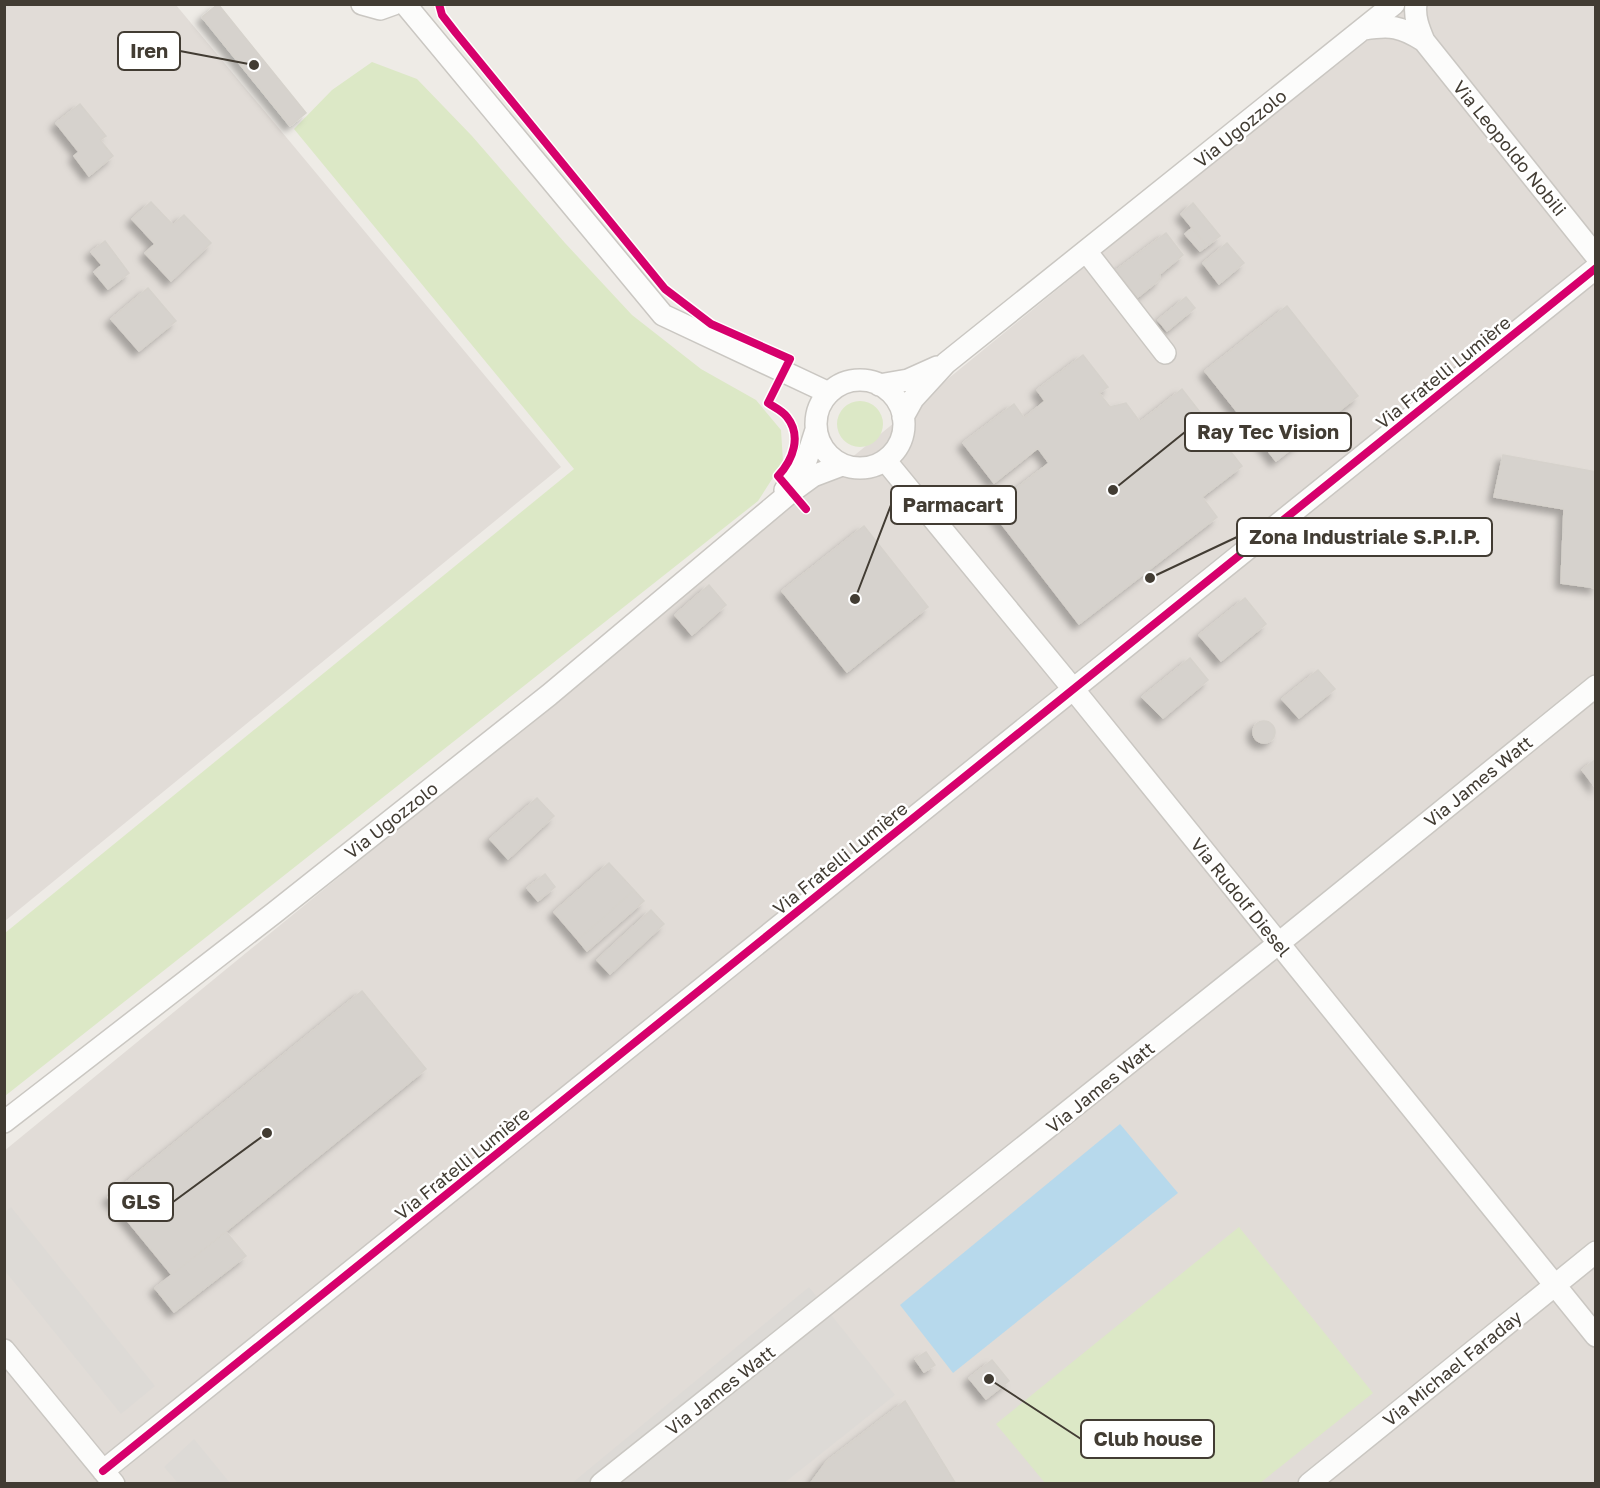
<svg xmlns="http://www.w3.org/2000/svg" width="1600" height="1488" viewBox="0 0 1600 1488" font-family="'Golos Text',sans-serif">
<defs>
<filter id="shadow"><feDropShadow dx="-5.5" dy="5.5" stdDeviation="3" flood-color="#0004"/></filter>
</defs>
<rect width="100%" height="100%" fill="#eeebe6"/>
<!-- industrial -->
<path fill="#e1dcd7" d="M5,5H176L561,467L5,921Z
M1405,5H1595V1483H5L4,1151Z"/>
<!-- green -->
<path fill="#dce8c6" d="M372,62L417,79L472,136L565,243L632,315L701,369L756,400L781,430L783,462L758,501L5,1096V933L574,469L294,129L332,90Z
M837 424a23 23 0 1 1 46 0a23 23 0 1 1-46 0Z
M1239,1227L1373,1393L1260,1483H1045L996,1424Z"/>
<!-- parking -->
<path fill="#dddad6" d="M11,1207L155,1386L121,1414L5,1271V1212Z
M809,1287L895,1395L784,1483L571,1484Z
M194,1439L230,1483H178L164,1467Z"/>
<!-- water -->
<path fill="#b7d9ec" d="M1120,1124L1178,1193L953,1373L900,1305Z"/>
<!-- building -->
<path fill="#d6d2cd" stroke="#d6d2cc" stroke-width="1.5" filter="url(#shadow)" d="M218,4L306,113L290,126L202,17Z
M80,104L106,136L100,140L113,156L89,176L74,156L79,152L56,123Z
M151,202L173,225L184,215L211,243L171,281L145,253L155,244L132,219Z
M1193,203L1220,236L1207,246L1181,214Z
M1192,228L1207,246L1200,251L1185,234Z
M1166,233L1183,255L1160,274L1159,280L1138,297L1115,271Z
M105,241L129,273L108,289L94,272L102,265L91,252Z
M1227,243L1244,263L1219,284L1203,263Z
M148,288L176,321L139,351L111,319Z
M1186,297L1195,308L1167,331L1158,320Z
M1287,306L1358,396L1276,461L1205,371Z
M1083,355L1108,387L1099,393L1110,407L1126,403L1140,422L1182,389L1242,466L1202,497L1217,517L1079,624L990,509L1049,463L1038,448L994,483L963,443L1014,404L1024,418L1045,401L1037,390Z
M1503,455L1596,472V588L1561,583L1564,509L1494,497Z
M864,526L928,607L847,672L782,591Z
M709,585L726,605L692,635L675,615Z
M1245,598L1266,624L1221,661L1199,635Z
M1190,658L1208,680L1163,718L1142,697Z
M1318,670L1335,689L1299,718L1282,699Z
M1253 732a11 11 0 1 1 22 0a11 11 0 1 1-22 0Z
M1596,759V788L1582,770Z
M537,798L554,816L508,859L490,839Z
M609,863L634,890L578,940L554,912Z
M545,874L555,887L538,901L527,888Z
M634,890L644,901L587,951L578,940Z
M651,910L664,924L610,974L597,960Z
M362,991L426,1069L172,1275L108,1197Z
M226,1232L246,1256L174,1312L155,1288Z
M926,1352L935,1365L924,1372L915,1359Z
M992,1360L1009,1381L986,1399L969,1378Z
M905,1401L956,1484H810L827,1461Z"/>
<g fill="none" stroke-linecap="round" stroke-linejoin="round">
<defs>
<path id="minor" d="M362,4L380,9L394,4
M405,4L663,315L829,393
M1416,4C1414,17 1419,29 1424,41
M1364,29C1390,25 1401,26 1424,41L1596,256
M1086,251L1165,353
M816 424a44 44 0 1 1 88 0a44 44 0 1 1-88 0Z
M879,385L908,380L937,367
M903,417L913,399L946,363L1394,4
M885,460L1074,690L1596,1336
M785,490L807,458L816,430
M4,1122L274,913L549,695L791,492L813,476L842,465
M4,1350L114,1484
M103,1471L1596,268
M601,1484L1279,943L1596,686
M1309,1484L1596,1252"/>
</defs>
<!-- minor casing -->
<use href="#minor" stroke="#cac7c2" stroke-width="24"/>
<!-- minor -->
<use href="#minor" stroke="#fcfcfb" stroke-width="21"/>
<defs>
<path id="cycleway" d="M439,4L442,15L456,33L665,289L711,324L790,359L768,403C774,407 783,411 787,417C802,436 793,460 778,476L806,509
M103,1471L1596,268"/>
</defs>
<!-- cycleway casing -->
<use href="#cycleway" stroke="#fff" stroke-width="11"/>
<!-- cycleway -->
<use href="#cycleway" stroke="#d6006c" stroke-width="8"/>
</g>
<g text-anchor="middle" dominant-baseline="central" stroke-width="5" stroke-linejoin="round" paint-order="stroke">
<!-- street labels -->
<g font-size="18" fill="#423c33" stroke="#fff">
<text transform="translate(1240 128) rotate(-39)">Via Ugozzolo</text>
<text transform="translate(1510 148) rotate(51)">Via Leopoldo Nobili</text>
<text transform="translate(1443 372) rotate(-39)">Via Fratelli Lumière</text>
<text transform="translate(1478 781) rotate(-39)">Via James Watt</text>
<text transform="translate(391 820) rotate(-38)">Via Ugozzolo</text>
<text transform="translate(840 858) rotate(-39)">Via Fratelli Lumière</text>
<text transform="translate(1241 897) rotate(51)">Via Rudolf Diesel</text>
<text transform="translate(1100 1087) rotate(-39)">Via James Watt</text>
<text transform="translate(462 1163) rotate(-39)">Via Fratelli Lumière</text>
<text transform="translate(1452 1368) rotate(-39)">Via Michael Faraday</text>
<text transform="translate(720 1390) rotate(-38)">Via James Watt</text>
</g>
</g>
<!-- callouts -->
<path fill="none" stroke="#423c33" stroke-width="2" d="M254 65L180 51M1113 490L1185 432M855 599L891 505M1150 578L1237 537M267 1133L173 1202M989 1379L1081 1439"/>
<g fill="#423c33" stroke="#fff" stroke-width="2">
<circle cx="254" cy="65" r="6"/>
<circle cx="1113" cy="490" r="6"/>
<circle cx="855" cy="599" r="6"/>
<circle cx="1150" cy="578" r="6"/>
<circle cx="267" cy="1133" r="6"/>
<circle cx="989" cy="1379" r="6"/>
</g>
<g fill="#fff" stroke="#423c33" stroke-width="2">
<rect x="118" y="32" width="62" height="38" rx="6"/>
<rect x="1185" y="413" width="166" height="38" rx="6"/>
<rect x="891" y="486" width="125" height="38" rx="6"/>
<rect x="1237" y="518" width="255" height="38" rx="6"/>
<rect x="109" y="1183" width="64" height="38" rx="6"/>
<rect x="1081" y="1420" width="133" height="38" rx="6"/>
</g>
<g font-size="20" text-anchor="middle" font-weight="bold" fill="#423c33">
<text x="149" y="58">Iren</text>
<text x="1268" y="439">Ray Tec Vision</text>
<text x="953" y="512">Parmacart</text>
<text x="1365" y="544">Zona Industriale S.P.I.P.</text>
<text x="141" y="1209">GLS</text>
<text x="1148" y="1446">Club house</text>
</g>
<!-- border -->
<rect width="1600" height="1488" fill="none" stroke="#423c33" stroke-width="12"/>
</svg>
